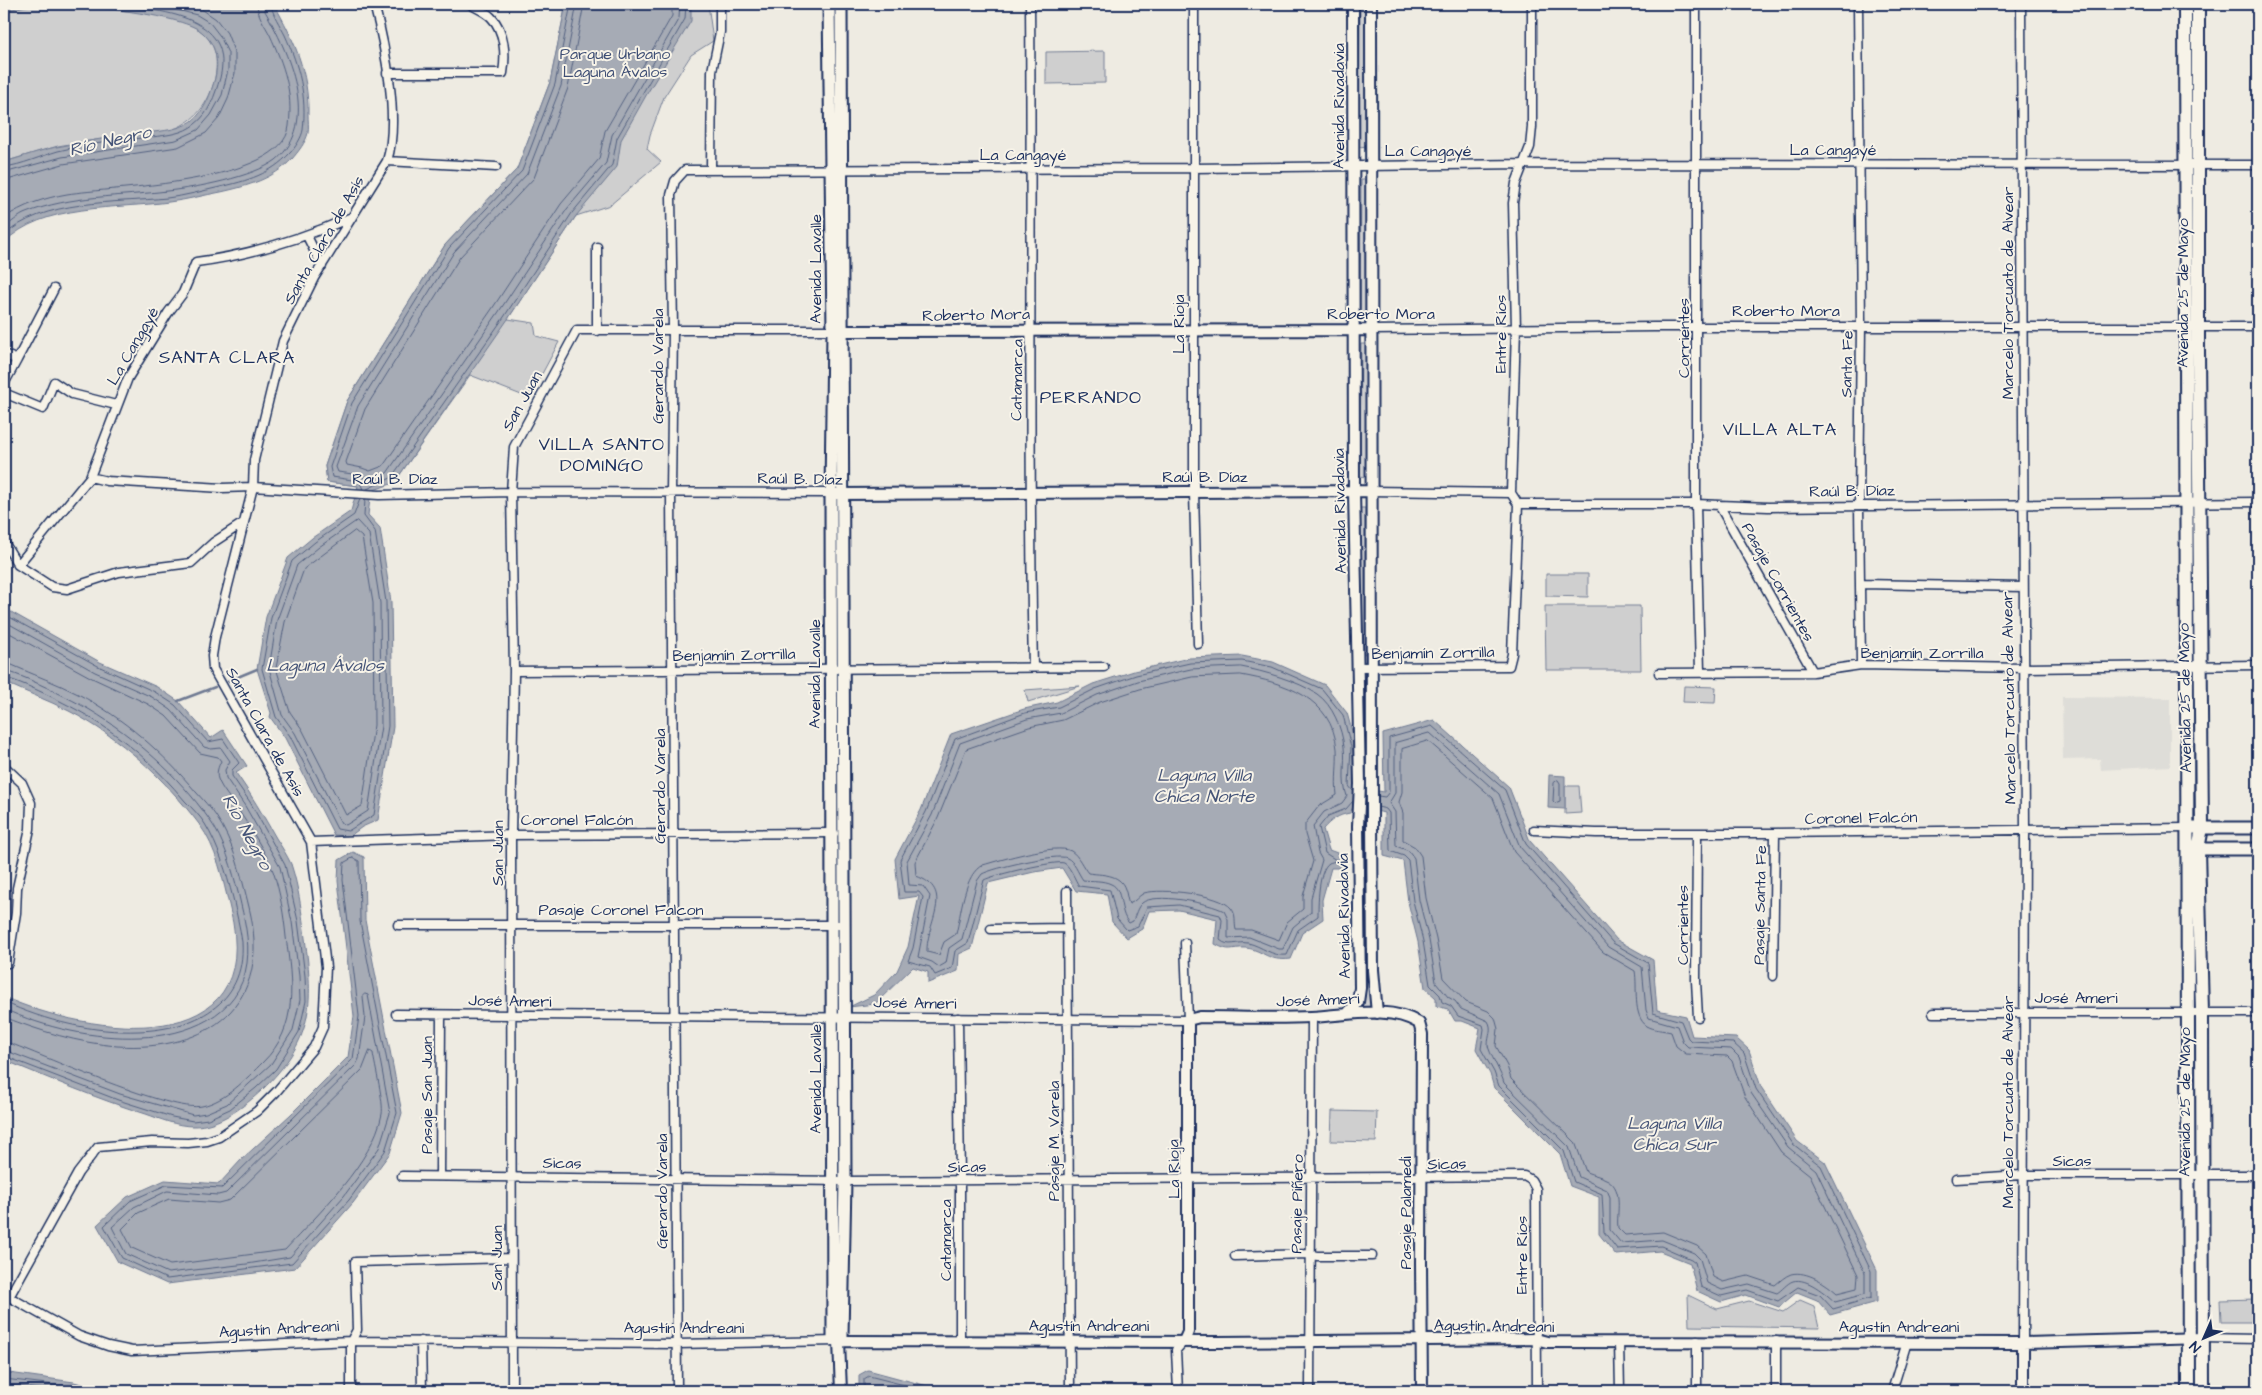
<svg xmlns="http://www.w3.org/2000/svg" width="2262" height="1395" viewBox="0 0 2262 1395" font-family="'Architects Daughter',sans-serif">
<rect width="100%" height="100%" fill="#eeebe2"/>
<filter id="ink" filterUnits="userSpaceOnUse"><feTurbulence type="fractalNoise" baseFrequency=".02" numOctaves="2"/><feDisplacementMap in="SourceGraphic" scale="10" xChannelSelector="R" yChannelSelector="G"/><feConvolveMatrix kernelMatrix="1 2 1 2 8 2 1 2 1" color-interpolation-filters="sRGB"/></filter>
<g filter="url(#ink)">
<!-- built -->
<path fill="#deddd8" d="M2062,697L2170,698V766L2101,770L2100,759L2063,760Z"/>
<!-- green -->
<path fill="#cfcfcf" stroke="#757f96" d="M56,4C89,8 181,11 203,33C218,47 218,64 214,82C208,104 196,120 174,129C158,135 136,134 118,137C98,140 78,142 58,146C40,151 22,157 4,162V11L31,5Z
M566,4H708L713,41L691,55L664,97L650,135L647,149L661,162L610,205L576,216L508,319L534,323L536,336L559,342L529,398L470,375L394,483L358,486L327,482L325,466L347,401L445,245L517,169L550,82Z
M1360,4H1366L1367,146L1359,147Z
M1105,51V83L1046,84V52Z
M1361,180H1366V313H1360Z
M1361,344H1366V477L1360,476Z
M1360,508H1365V654L1360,653Z
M1546,574H1588V597L1546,596Z
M1545,606H1640L1641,670H1546Z
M1361,683L1368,684L1372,1007L1360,1010L1365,997Z
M1080,686L1028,702L1025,690Z
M1684,686L1716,687L1715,703L1683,702Z
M1565,786H1579L1581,813L1565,814Z
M1332,1111L1377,1112L1376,1142L1331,1141Z
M1688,1295L1717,1309L1749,1301L1783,1312L1800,1300L1814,1306L1819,1328L1689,1326Z
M2256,1299V1322H2221L2220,1300Z"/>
<!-- water -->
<path fill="#a6abb5" stroke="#6e7992" d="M4,4H274C294,39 309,73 308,114C308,120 309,127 308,133C306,142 298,152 292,159C273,179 248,186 221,192C204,195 187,200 169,202C118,209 42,203 4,243V162C23,157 42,149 62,146C87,141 112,137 137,134C155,131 176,132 192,121C205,111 211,93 215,78C219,61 216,45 203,33C186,15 84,5 56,4C40,3 18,4 4,11Z
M566,4H691V21L648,92L621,140L617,167L576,216L508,319L394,483L371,491L368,515L380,528L391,602L393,727L378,820L362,827L350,836L334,835L285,738L270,717L271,713L257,669L266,617L288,558L312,538L351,511L358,486L327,482L325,466L347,401L445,245L517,169L550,82Z
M4,608L100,662L157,687L178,701L211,738L223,730L247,766L236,773C251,794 263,815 276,838C281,846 287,855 291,864C299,888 302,914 305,938C314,1006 313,1040 262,1090C245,1106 218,1127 193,1126C177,1126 160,1119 146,1114C97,1099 51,1079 4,1060V997C90,1036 268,1060 230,909C223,880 217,848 199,824C165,779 120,737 69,711C48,700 25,692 4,682Z
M1242,656L1273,662L1325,685L1347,713L1356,746L1355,787L1384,792L1383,734L1434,720L1509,787L1530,841L1617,940L1653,960L1657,1010L1686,1016L1692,1036L1736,1038L1749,1050L1761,1087L1797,1141L1825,1162L1877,1270V1302L1830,1315L1817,1300L1797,1292L1779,1307L1746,1295L1721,1302L1697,1291L1690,1263L1660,1251L1616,1255L1599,1234V1197L1570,1186L1560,1154L1494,1088L1490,1074L1476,1049L1480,1028L1462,1021H1455L1448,1009L1436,1006V998L1425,988L1418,942L1408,902L1403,861L1384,856V813L1354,805L1350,813C1338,815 1331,820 1323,829L1329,850L1340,854L1343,868H1331L1322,900L1323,919L1302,933L1291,959C1267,962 1264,950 1246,948C1230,947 1231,953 1215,944L1217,919L1179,910L1149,911L1142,929L1127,938L1112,922L1107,894L1076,891L1062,868L1034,872L988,883L972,948L959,954L958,971L928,983V972L913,967L875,1004L849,1007L874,995L897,971L908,947L919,896L899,899L895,859L921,810L951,734L1024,709L1057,702L1093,684L1134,671L1189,658Z
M1549,775L1565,776V809L1548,808Z
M353,852L364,857L365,920L402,1113L390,1153L353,1203L295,1268L167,1284L118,1262L97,1225L127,1197L165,1180L219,1184L241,1160L291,1114L348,1057L354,1016L338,881L339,860Z
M868,1370L946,1391H859V1375Z
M9,1373L74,1382L108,1391H4V1374Z"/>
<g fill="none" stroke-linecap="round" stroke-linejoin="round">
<!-- shore -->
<path stroke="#536181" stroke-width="1" d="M577,4L561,86L527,174L454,252L358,406L336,467L338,472L360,475L368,480L387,473L498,313L567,209L606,163L612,135L679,18L680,4
M584,4L568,88L534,178L460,257L365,409L346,462L347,465L362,468L370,471L383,466L492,309L561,204L599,159L605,131L672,16V4
M4,167C22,165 41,156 58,151C88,144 121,140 152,137C167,135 183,134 195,124C209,114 215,95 220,78C237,9 143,9 98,4
M4,173L62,157L176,140L198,130L211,115L222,95L228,70V53L220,36L210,23L197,15L153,4
M4,181L63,164L178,147L206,133L219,118L228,99L235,73V54L227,33L216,19L200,8L186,4
M4,218C23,205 44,198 67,194C111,187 283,184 289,126C293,91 284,66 270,35C265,25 257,15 257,4
M4,228C11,223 18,216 26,213C71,195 120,197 167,191C196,188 253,177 276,160C321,123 288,51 265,11L264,4
M4,236C41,199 118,203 167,198C185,196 202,191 220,187C247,181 271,174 290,153C295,148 302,137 303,130C307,96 299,66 285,35C280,25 272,14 271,4
M363,489L359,481L332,477L330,467L352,403L449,248L522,171L555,84L571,4
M367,489L391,478L504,317L572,213L612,165L617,138L685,19L686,4
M360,499L354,515L315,542L292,561L271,618L262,669L276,717L290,736L337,829L348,831L374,815L388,726L386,602L375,531L364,516L365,499
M357,521L369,534L380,603L381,726L368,811L346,825L341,823L295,733L282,715L269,668L277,620L297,565L319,547Z
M355,531L362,537L373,603L374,725L362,806L346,815L302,729L290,712L276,668L285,622L304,569Z
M4,614L98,666L155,692L175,705L208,742L223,739L239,763L232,770V776L250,802L285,865L298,921L305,976L306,1001L299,1032L276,1069L256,1088L230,1109L208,1119L193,1121L172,1117L118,1100L4,1056
M4,621L95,672L152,697L171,710L204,747L211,749L221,748L230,761L225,770L226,778L245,806L280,867L292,922L299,976L300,1000L293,1030L271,1064L227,1104L206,1113L193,1115L120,1094L4,1050
M4,630L92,678L148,704L166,716L200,753L218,757L221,761C218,767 216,773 218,779C222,790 231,799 237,808C248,824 266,853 273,871C280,891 284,916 286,937C292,982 299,1027 263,1062C246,1079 226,1101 202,1106C172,1113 47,1057 12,1044L4,1042
M4,664L12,665C34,675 57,683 78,694C124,718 163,753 196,792C203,800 210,807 216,816C234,843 241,875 249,907C273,1005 209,1052 117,1046C78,1043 40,1031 4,1017
M1241,667C1263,671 1298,681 1317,694C1333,705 1342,729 1344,747C1346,764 1341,780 1347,796L1342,803L1324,812L1313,826L1318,853L1322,860L1311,898V912L1293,927L1283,949H1279L1249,937L1228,938V919L1224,911C1210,903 1154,892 1142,903C1137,907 1135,916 1133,921L1129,923C1118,912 1124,889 1111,884C1103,880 1092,881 1083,880C1078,873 1074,861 1067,858C1057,853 993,868 982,874L977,881L962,939L949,948L946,963L939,967L932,962L918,957L930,896L923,886L909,885L907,861L932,815L960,743L1027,719L1061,713L1097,695L1138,681L1191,669Z
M4,671C18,672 75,701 90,710C135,737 178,775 209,819C225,841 232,869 239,896C244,918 250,940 247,963C240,1016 186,1036 140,1037C94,1039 45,1028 4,1009
M1241,675C1285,683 1332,697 1337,749C1338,764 1335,780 1337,795L1319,806L1305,824V834L1313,861L1303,896V909L1287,922L1279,940L1251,930H1236C1234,922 1237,915 1231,908C1220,894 1161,888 1144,893C1138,896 1135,902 1129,904C1127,900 1127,894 1125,889C1120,873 1101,875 1088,873C1082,866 1079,856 1071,851C1056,843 1000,860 983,865C964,873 961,915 956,934L944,942L939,955L927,952C926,922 956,890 916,876L915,862L938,818L966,749L1029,727L1063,720L1100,702L1140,689L1192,677Z
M4,678C18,679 71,706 86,715C124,738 157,767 185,801C192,808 200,816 205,824C219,847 226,872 233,898C236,912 240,927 242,942C246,1005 193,1029 139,1031C94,1033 45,1021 4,1002
M1430,733L1499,794L1520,847L1608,947L1642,967L1646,1010L1649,1018L1677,1026L1683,1042L1688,1047L1731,1049L1739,1057L1751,1093L1788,1147L1816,1170L1865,1273V1294L1835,1302C1826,1294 1807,1277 1793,1281C1787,1283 1782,1290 1777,1293L1749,1284L1722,1290L1707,1283L1700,1259L1694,1253L1662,1240L1621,1243L1610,1230V1197L1607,1190L1579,1177L1569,1147L1504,1083C1502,1074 1488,1051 1488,1045C1488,1036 1493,1029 1488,1021L1461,1009L1455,1001L1448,997L1436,982L1429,940L1419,900L1414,858L1409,851L1396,846L1395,812L1389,803L1395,793V743Z
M1428,741L1493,798L1514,852L1603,952L1635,971C1638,987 1632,1016 1647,1026C1654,1030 1663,1030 1671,1032L1676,1046L1686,1054L1727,1056L1732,1061L1745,1097L1781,1152L1810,1175L1858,1275L1857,1288L1837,1293C1827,1284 1807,1270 1791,1274C1785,1276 1780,1281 1775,1285L1748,1276L1723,1282L1713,1277L1706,1254L1697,1246L1663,1232L1625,1235L1618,1228C1616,1213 1624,1190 1608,1180C1601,1176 1593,1175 1586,1172L1575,1142L1511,1079L1507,1066L1496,1046L1498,1029L1495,1018L1488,1011L1466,1002L1443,978L1436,939L1426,898L1421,856L1415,847L1403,840V813L1399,802L1402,792V749Z
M1558,780L1560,783V801L1555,803L1553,801L1554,783Z
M1378,796L1385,797L1389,792V738L1432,726L1505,790L1526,844L1613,943L1648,963L1653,1013L1681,1021L1688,1038L1691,1041L1733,1043L1744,1053L1756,1089L1793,1144L1821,1166L1871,1271V1298L1833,1309L1820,1295L1798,1287L1778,1301L1747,1290L1721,1296L1701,1287L1695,1262L1691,1259L1661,1246L1617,1249L1604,1232L1602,1194L1574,1182L1564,1151L1499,1086L1494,1072L1481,1049L1484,1029L1483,1025L1458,1016L1451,1006L1442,1002L1440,995L1430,985L1423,941L1413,901L1408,860L1404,856L1390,851L1389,813L1386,809L1378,807
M1353,801L1346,809L1328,816L1319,827L1325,853L1336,860C1334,862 1331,862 1329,863C1318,870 1318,905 1318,916L1298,930L1287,955C1272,957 1262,946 1248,943C1237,941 1229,948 1220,940L1222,920L1220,915L1179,905L1147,907L1138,926L1127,930L1117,919L1110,890L1079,886C1075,880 1070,866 1064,863C1057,860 993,875 984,880L968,943L955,951L952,968L935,975L930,967L908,961L913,948L923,897L919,892H904L900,860L926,812L955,739L1025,713L1059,707L1095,689L1136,675L1190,663L1242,661L1272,667L1322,689L1343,715L1351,747L1349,786L1353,791
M353,858L359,861L360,921L397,1113L385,1151L349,1200L292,1263L167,1279L122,1258L104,1226L130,1201L166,1185L222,1188L353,1059L359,1016L343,880L344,863Z
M365,994L368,995L390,1113L379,1148L344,1196L290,1257L247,1264L168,1273L126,1254L112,1227L134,1207L167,1191L218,1195L226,1193L356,1065L359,1059L365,1017L363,996Z
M370,1051L373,1053C375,1067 384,1102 382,1114C373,1162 318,1214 285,1250L170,1265L132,1248L122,1229L138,1213L169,1199L218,1203L230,1200L362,1070Z
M4,1379L73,1387L88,1391
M4,1385L57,1391
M864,1391V1379L869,1376L928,1391"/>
<!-- stream -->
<path stroke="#6e7992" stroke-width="2.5" d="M228,681L257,669
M178,701L215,687"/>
<defs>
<path id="minor" d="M1030,4C1032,225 1028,446 1033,667
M1194,4V492L1198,644
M1696,4V504L1700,672
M1858,4L1861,326L1859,506L1861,665
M2021,4L2025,831L2023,1343
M387,73H503C506,55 505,31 491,17C485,11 476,8 470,4
M387,161L496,167
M711,168L712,71L720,32V4
M307,236L322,266
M597,247V331
M1372,330L1654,327H2258
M4,354L17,360L4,384
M17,360L54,289
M4,393L43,409L54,382L72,394L116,405
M90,477L107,481L222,488L253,487L379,495L511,492L831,493
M1371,491L1511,493
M1518,504H1696L1768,507L2258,502
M1719,505L1813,672
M4,542L18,565L52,587L67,589L119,572L191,563L214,542L243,523
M18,565L90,477L128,378L168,313L183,293L196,262C251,255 301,239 352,217
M1862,584L2023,587
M1357,667L1509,666L1512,654L1518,504L1511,493L1516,328L1513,203L1516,183L1530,147L1532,127V4
M514,671L1104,667
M1659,673L1813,672L1861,665L2024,668L2258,665
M4,766L22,783L31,803L30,829L17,888L16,913L8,963
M1534,830L1596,833H1775L2187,828
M1697,833L1696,981L1698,1017
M311,842L511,835L834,833
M1067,891L1070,1391
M398,925H843
M991,929L1067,928
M1773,976L1775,833
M1933,1013H2258
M396,1014C660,1018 924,1017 1188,1020L1185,943
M958,1018L960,1181V1342
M402,1176L845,1181L1524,1176L1531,1180L1536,1189L1537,1391
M440,1176L441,1015
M1956,1179L2022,1175H2258
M1235,1256L1310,1254L1317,1256H1372
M4,1294L79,1336L108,1346L132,1351L351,1341L676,1344L839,1341
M9,1297L78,1173L98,1147L152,1142L188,1143L207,1141L219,1137L257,1111L276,1092L314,1047L323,1027L326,967L311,842L213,669L212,656L215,637L253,487L254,460L283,341L314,278L387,161C400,120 385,46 374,4
M2203,1338L2258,1339
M421,1341L422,1391
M1697,1341V1391
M1619,1342L1620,1391
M351,1391V1341L357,1330L355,1262L511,1258
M512,1391L511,835L514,671L511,492L514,447L577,330H833
M677,1391L671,493L673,329L671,195L675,181L685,170L1192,168L1525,164L2258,165
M1178,1391L1176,1350L1184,1341
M1310,1391L1312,1017
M1776,1391V1341
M1892,1391L1907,1342"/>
<path id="tertiary" d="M1371,4L1372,820L1373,970L1377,1013
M836,331L1372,330
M835,494L1371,491
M1347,1014L1358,1002L1360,988L1358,826L1360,784L1354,491L1353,4
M1184,1341L1188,1332V1020L1200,1017C1237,1017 1274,1019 1311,1017C1345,1016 1388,1004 1419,1023L1422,1034L1421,1262L1422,1391
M2023,1343V1391
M841,1391L839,1341L1218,1342L1536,1339L1547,1342L2023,1343L2203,1338"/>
<path id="secondary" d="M829,4L833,330L831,493L833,1337L839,1341L842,1336L845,1181L841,4
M2193,828H2258
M2190,849H2258"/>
<path id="primary" d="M2185,4L2189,1391
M2198,4V350L2202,828L2198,849L2202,1013L2203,1391"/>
</defs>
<!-- minor casing -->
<use href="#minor" stroke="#1b2f5e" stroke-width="11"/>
<!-- tertiary casing -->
<use href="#tertiary" stroke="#1b2f5e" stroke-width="14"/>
<!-- secondary casing -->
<use href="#secondary" stroke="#1b2f5e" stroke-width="15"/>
<!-- primary casing -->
<use href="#primary" stroke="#1b2f5e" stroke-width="16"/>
<!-- minor -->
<use href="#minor" stroke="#f7f3e8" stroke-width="8"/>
<!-- tertiary -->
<use href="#tertiary" stroke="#f7f3e8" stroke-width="10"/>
<!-- secondary -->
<use href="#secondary" stroke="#f7f3e8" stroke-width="11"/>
<!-- primary -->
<use href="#primary" stroke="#f7f3e8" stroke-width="12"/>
</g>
</g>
<g text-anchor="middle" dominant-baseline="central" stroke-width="4" stroke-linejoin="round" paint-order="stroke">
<!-- park labels -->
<g font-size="16" fill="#3f4f75" stroke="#f7f3e8">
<text x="615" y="54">Parque Urbano<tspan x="615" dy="18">Laguna Ávalos</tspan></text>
</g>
<!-- street labels -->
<g font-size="16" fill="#1b2f5e" stroke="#f7f3e8">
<text transform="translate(1339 106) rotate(-90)">Avenida Rivadavia</text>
<text x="1833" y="150">La Cangayé</text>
<text x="1428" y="151">La Cangayé</text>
<text x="1023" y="155">La Cangayé</text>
<text transform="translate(324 240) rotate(-60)">Santa Clara de Asís</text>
<text transform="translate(816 269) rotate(-90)">Avenida Lavalle</text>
<text transform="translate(2008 293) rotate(-90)">Marcelo Torcuato de Alvear</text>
<text transform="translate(2183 293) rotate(-90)">Avenida 25 de Mayo</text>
<text x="1786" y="311">Roberto Mora</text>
<text x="1381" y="314">Roberto Mora</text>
<text transform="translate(976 315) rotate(-1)">Roberto Mora</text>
<text transform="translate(1179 324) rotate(-90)">La Rioja</text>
<text transform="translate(1501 334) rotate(-90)">Entre Ríos</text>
<text transform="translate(1684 338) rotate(-90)">Corrientes</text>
<text transform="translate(133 346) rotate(-60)">La Cangayé</text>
<text transform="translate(1847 364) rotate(-89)">Santa Fe</text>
<text transform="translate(658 366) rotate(-90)">Gerardo Varela</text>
<text transform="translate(1017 380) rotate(-89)">Catamarca</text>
<text transform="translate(522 401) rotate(-61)">San Juan</text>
<text x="1205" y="477">Raúl B. Díaz</text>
<text x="395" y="479">Raúl B. Díaz</text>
<text transform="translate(800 479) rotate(1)">Raúl B. Díaz</text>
<text transform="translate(1852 491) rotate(-1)">Raúl B. Díaz</text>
<text transform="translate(1340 511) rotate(-91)">Avenida Rivadavia</text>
<text transform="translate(1778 582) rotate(61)">Pasaje Corrientes</text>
<text transform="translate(1433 653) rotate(-1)">Benjamín Zorrilla</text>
<text x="1922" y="653">Benjamín Zorrilla</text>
<text transform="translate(734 655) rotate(-1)">Benjamín Zorrilla</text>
<text transform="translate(815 674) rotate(-90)">Avenida Lavalle</text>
<text transform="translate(2009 698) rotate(-91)">Marcelo Torcuato de Alvear</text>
<text transform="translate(2185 698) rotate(-91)">Avenida 25 de Mayo</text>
<text transform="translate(265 732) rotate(61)">Santa Clara de Asís</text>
<text transform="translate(660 786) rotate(-90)">Gerardo Varela</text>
<text transform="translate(1861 818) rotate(-1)">Coronel Falcón</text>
<text x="577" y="820">Coronel Falcón</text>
<text transform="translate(498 853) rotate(-90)">San Juan</text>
<text transform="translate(1760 905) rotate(-89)">Pasaje Santa Fe</text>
<text x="621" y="910">Pasaje Coronel Falcon</text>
<text transform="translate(1344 916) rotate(-91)">Avenida Rivadavia</text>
<text transform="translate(1683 925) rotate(-90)">Corrientes</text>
<text x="2076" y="998">José Ameri</text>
<text transform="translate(1318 1000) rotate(-2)">José Ameri</text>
<text transform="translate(510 1001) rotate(1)">José Ameri</text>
<text transform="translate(915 1003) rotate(1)">José Ameri</text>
<text transform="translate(816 1079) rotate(-90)">Avenida Lavalle</text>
<text transform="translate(427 1095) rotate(-90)">Pasaje San Juan</text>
<text transform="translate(2008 1102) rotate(-90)">Marcelo Torcuato de Alvear</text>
<text transform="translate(2185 1102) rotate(-90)">Avenida 25 de Mayo</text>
<text transform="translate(1054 1141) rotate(-90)">Pasaje M. Varela</text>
<text x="2072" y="1161">Sicas</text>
<text transform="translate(562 1163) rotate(1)">Sicas</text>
<text transform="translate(1447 1164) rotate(-1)">Sicas</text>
<text transform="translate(967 1167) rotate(-1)">Sicas</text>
<text transform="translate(1174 1169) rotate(-91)">La Rioja</text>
<text transform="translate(662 1191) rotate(-90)">Gerardo Varela</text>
<text transform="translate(1297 1204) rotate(-89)">Pasaje Piñero</text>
<text transform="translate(1406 1213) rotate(-90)">Pasaje Palamedi</text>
<text transform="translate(946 1240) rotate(-90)">Catamarca</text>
<text transform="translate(1522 1255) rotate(-90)">Entre Ríos</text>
<text transform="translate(497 1258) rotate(-90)">San Juan</text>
<text x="1089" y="1326">Agustín Andreani</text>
<text transform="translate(1494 1326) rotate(1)">Agustín Andreani</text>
<text x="1899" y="1327">Agustín Andreani</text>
<text x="684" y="1328">Agustín Andreani</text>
<text transform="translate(279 1329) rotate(-3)">Agustín Andreani</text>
</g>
<!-- water labels -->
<g font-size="18" font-style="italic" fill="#455478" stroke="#f7f3e8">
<text transform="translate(110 141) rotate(-13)">Río Negro</text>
<text x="325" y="665">Laguna Ávalos</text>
<text x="1204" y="775">Laguna Villa<tspan x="1204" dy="21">Chica Norte</tspan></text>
<text transform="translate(247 832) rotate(61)">Río Negro</text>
<text x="1674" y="1123">Laguna Villa<tspan x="1674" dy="21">Chica Sur</tspan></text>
</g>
<!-- neighbourhood labels -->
<g font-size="18" letter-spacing="1" fill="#1b2f5e" stroke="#f7f3e8">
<text x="227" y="357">SANTA CLARA</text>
<text x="1091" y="397">PERRANDO</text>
<text x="1780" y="429">VILLA ALTA</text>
<text x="602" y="444">VILLA SANTO<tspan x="602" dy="21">DOMINGO</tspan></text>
</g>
</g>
<!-- margin -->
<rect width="2262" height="1395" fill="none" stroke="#f7f3e8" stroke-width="20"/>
<rect x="10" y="10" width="2242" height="1375" fill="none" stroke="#1b2f5e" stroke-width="2" filter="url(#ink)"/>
<!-- north arrow -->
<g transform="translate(2204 1338) rotate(225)" stroke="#f7f3e8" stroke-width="4" paint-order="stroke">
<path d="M0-4L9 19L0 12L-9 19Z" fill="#1b2f5e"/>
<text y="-8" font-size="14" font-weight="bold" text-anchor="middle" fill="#1b2f5e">N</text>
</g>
</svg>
